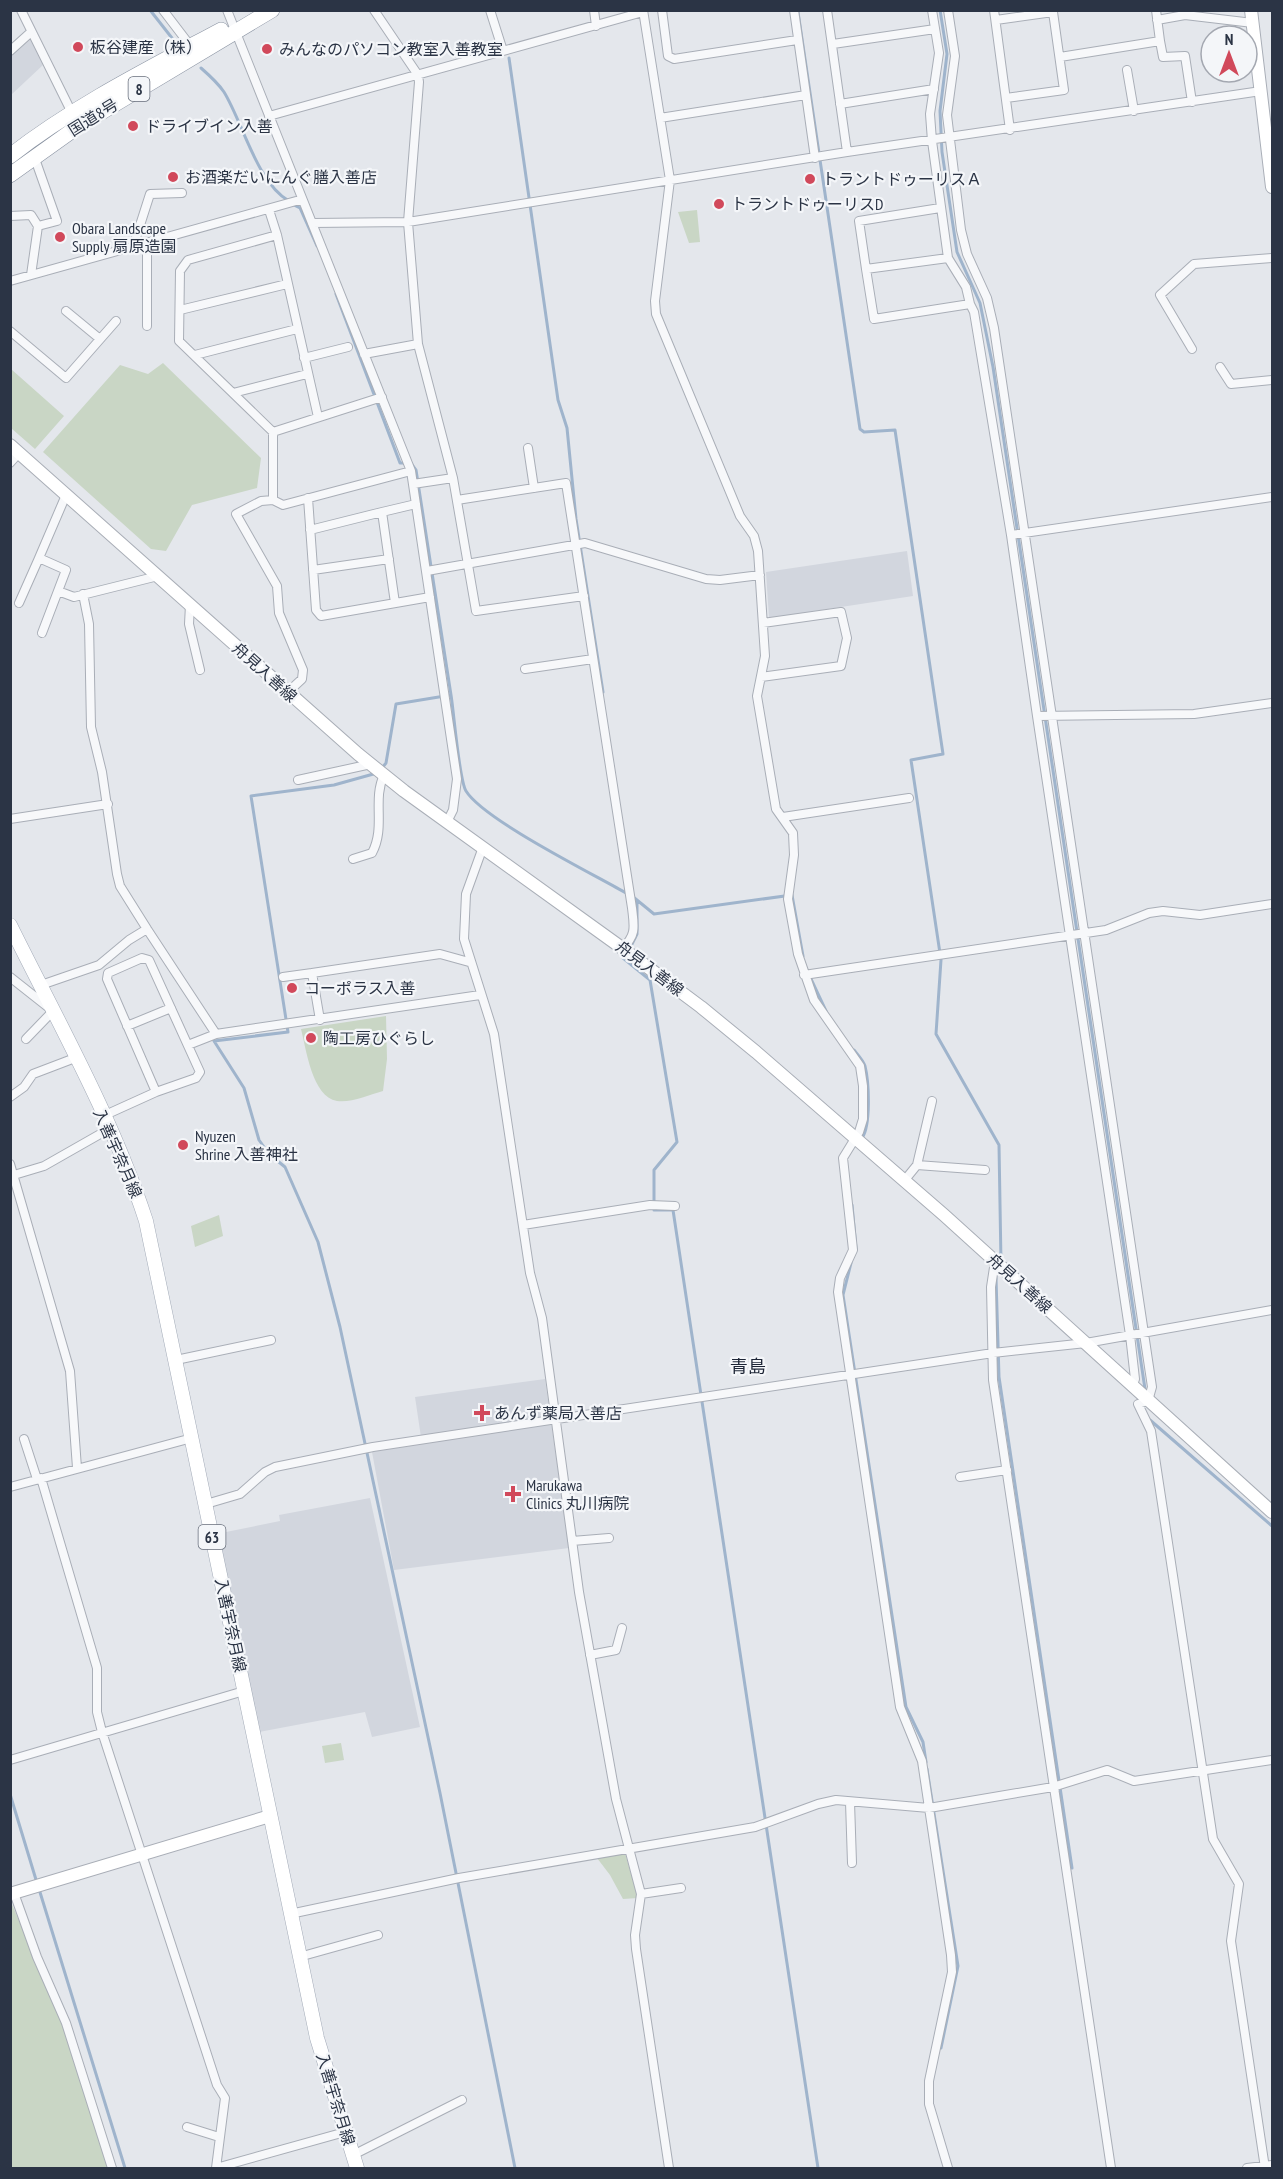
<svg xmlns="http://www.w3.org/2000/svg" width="1283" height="2179" viewBox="0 0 1283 2179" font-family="'PT Sans Narrow','Noto Sans JP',sans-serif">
<rect width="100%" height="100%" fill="#e4e7ec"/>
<!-- built -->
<path fill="#d2d6de" d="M30,36L43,65L11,95V55Z
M907,551L913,596L769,618L766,572Z
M545,1379L569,1548L394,1570L372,1452L422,1444L415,1397Z
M370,1498L420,1727L372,1737L365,1712L259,1732L216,1534L280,1521L279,1515Z"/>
<!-- green -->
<path fill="#c9d6c5" d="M697,210L700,242L689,243L678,212Z
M163,363L261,458L257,488L192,505L166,551L151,549L43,452L120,365L148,374Z
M11,369L64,416L35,449L11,428Z
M386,1016L387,1059L383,1091C369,1095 351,1103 337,1101C312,1097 306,1048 301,1029Z
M219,1215L223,1236L195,1247L191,1226Z
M341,1743L344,1760L325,1763L322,1746Z
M625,1853L638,1898L623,1899L610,1875L597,1858Z
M11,1902L63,2025L109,2168H11Z"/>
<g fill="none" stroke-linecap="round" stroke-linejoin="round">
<!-- stream -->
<path stroke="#9fb4cc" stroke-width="3" d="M150,10L179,47
M940,10L947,54L940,111L942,152L957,252L980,303L993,367L1145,1389
M798,12L860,429L864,432L895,430L943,754L911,760L941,960L936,1034L999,1145L1001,1263
M509,58L558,400L567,428L576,519L603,692
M201,68C209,75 218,83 224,92C243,123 257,183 289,201
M294,205L300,208L317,246
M336,294L400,463H405
M451,695C454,713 459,780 466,791C484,820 593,874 626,893
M382,768L386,763L396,704L451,695L416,470L411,463
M377,773L334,785L251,796L288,1032L214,1041L244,1088L259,1140L269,1154L285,1167L318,1242L340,1327L440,1793L515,2168
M632,896L654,914L792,895L803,956
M630,948L637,934V900
M626,953L623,958L650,980L677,1142L654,1170V1210H673L818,2168
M811,979L826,1011
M854,1050C858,1055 863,1060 865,1066C869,1082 871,1125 862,1138
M852,1205L856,1249
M851,1263L843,1295L906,1707L923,1742L926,1762
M996,1278L999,1377L1072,1868
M1150,1420L1272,1526
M927,1769L958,1966L941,2048
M10,1794L37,1883
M39,1889L125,2168"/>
<defs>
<path id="street" d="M21,10L73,115
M163,10L192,48
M227,10L411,471L457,779L453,810L447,822
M374,10L418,75L419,82L408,222L418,344L453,478L476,611L584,596
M490,10L503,51
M594,10L596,26
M643,10L670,180L655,301L656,314L740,516L754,536L758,551L765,656L757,696L776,809L793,833L794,855L788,899L798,954L814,1000L860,1066L863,1086V1119L859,1132L843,1158L853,1250L840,1278L838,1292L900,1707L922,1761L951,1955L952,1972L929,2081V2104L948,2168
M662,10L668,56L674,59L797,40
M794,10L815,158
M827,10L847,152
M932,10L939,53L930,114L932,141L948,258L866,269L874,319L970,304L966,287L948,258
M948,10L955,56L947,115L961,230L967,254L987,298L994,328L1152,1387L1148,1401L1138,1404L1151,1431L1213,1839L1239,1884L1231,1941L1265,2168
M994,10L1010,130
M996,20L1053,12L1064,90L1006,98
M1157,20L1185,15L1253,23
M1160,41L1163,57L1185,56L1192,102
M833,44L935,29
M10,51L31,32
M1060,57L1160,41L1156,10
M1127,70L1134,111
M840,104L934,89
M269,116L643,12
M660,118L806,95
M269,210L277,235L318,417
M10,216L31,215L38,226
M312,223L408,222L847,152L1261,91
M277,235L188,260L180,271L179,341L273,432L382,397
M133,247L150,194L182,193
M866,269L859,221L940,208
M31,275L38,226L57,221L34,156
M10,281L296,201H303
M970,304L974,312L1011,535
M180,310L287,284
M66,311L100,339
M147,326V243
M10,331L66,378L116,321
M1192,349L1160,295L1194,264L1272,258
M364,354L418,344
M195,355L297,329
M304,358L348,347
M1220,367L1231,384L1272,380
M233,393L307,374
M273,432V500L283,505L411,471
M528,448L534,488
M10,463L19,453
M413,484L453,478
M66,495L39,558L66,570L58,591L74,597L158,576
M308,498L316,610L321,616L430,597
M273,500L261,501L236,514L277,586L279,613L303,670L302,679L288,692
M457,500L566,483L632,908C634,925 637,936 622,948
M382,512L416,504
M310,530L382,512L395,603
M313,570L389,559
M427,571L585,543L706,579L720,580L760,575
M83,594L89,624L91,727L102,772L117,874L120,886L147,929
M19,603L39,558
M190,605L189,624L200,670
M42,633L58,591
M525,669L593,659
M761,677L841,666L847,638L841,612L763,623
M1037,716L1011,535L1272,497
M298,780L371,764
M783,817L909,798
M10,819L108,804
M483,847L466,894L464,939L494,1034L530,1273L542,1318L579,1592L616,1799L641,1894L635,1935L636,1949L669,2168
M353,859L372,853C386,827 372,800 384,775
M804,975L1106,930L1149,913L1163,911L1200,915L1272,904
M10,977L53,1011L26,1039
M283,977L312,973
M41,985L99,965L129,940L147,929L216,1034L480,995
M320,1020L312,973L440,954L469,962
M127,1026L171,1008
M188,1045L216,1034
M10,1097L24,1087L33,1074L75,1058
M103,1116L156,1092L107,979L108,973L142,958L149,960L200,1072L196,1078L156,1092
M10,1164L70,1371L77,1468
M917,1165L932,1101
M14,1175L44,1166L109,1129
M904,1181L917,1165L985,1170
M523,1225L650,1205L675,1206
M995,1261L991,1287L993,1380L1111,2168
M176,1360L271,1340
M1132,1387L1135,1379L1130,1335L1037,716L1194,714L1272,703
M24,1439L37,1479
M960,1477L1007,1470
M41,1478L97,1668V1712L102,1732L217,2085L225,2098L216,2168L345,2132
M10,1487L192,1438
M206,1504L240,1494L265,1472L275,1467L373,1447L993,1353L1086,1343L1272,1310
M572,1541L609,1538
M590,1655L616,1650L622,1628
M10,1760L244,1691
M850,1802L852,1863
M14,1893L37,1957L66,2023L112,2168
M641,1894L681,1888
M290,1914L459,1878L755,1827L818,1804L836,1800L929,1808L1053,1787L1107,1770L1134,1781L1272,1760
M299,1957L378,1935
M187,2127L219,2137
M353,2155L462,2100
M1247,2168L1272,2165"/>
<path id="secondary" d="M1251,10L1272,187
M10,445L358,754L404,791L622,948L701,1007L756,1052L944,1215L1272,1512
M10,1894L270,1816"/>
<path id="primary" d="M10,925C58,1022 113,1119 146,1221L317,2038L357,2168"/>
<path id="highway" d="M10,156C74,106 150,68 221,30
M10,175L80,125L272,10"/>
</defs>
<!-- street casing -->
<use href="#street" stroke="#a9aeb7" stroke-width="10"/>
<!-- secondary casing -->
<use href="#secondary" stroke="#a9aeb7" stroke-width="14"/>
<!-- primary casing -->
<use href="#primary" stroke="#a3abb8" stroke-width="15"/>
<!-- highway casing -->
<use href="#highway" stroke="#8b94a3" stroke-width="16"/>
<!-- street -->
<use href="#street" stroke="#f7f8fa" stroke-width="8"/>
<!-- secondary -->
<use href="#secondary" stroke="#fff" stroke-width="12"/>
<!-- primary -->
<use href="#primary" stroke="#fff" stroke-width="14"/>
<!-- highway -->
<use href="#highway" stroke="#fff" stroke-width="15"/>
</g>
<!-- markers -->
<g fill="#d1495b" stroke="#f4f6f9" stroke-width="2">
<circle cx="78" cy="47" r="6"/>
<circle cx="267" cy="49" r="6"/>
<circle cx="133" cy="126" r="6"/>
<circle cx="173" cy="177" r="6"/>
<circle cx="810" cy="179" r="6"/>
<circle cx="719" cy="204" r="6"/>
<circle cx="60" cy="237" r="6"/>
<circle cx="292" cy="988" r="6"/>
<circle cx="311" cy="1038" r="6"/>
<circle cx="183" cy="1145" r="6"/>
<path d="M479 1404h6v6h6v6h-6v6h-6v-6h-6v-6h6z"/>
<path d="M510 1485h6v6h6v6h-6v6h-6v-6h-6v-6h6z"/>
</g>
<g text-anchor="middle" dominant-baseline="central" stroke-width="4.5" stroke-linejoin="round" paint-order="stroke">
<!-- shield labels -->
<g fill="#f4f6f9" stroke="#676e7b" stroke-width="1.5">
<rect x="128.5" y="77" width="21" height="24" rx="4.5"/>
<rect x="198.5" y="1525" width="27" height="24" rx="4.5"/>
</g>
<g font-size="15" font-weight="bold" fill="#2b3445">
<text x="139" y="89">8</text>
<text x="212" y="1537">63</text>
</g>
<!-- poi labels -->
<g font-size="16" fill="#2b3445" stroke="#f4f6f9" text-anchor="start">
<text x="90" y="47">板谷建産（株）</text>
<text x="279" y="49">みんなのパソコン教室入善教室</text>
<text x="145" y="126">ドライブイン入善</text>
<text x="185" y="177">お酒楽だいにんぐ膳入善店</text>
<text x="822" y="179">トラントドゥーリスＡ</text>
<text x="731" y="204">トラントドゥーリスD</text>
<text x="72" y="228">Obara Landscape<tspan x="72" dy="18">Supply 扇原造園</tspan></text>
<text x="304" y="988">コーポラス入善</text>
<text x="323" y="1038">陶工房ひぐらし</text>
<text x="195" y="1136">Nyuzen<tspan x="195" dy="18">Shrine 入善神社</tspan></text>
<text x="494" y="1413">あんず薬局入善店</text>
<text x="526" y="1485">Marukawa<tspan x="526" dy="18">Clinics 丸川病院</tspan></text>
</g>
<!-- street labels -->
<g font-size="16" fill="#2b3445" stroke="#f4f6f9">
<text transform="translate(93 117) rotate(-32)">国道8号</text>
<text transform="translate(265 672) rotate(42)">舟見入善線</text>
<text transform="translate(650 968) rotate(37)">舟見入善線</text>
<text transform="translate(118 1153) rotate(66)">入善宇奈月線</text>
<text transform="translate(1020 1283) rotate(42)">舟見入善線</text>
<text transform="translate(231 1625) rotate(78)">入善宇奈月線</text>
<text transform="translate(336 2099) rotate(73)">入善宇奈月線</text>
</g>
<!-- neighbourhood labels -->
<g font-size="18" fill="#1d2536" stroke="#f4f6f9">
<text x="748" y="1366">青島</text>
</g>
</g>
<!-- border -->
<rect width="1283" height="2179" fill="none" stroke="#2b3445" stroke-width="24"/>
<!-- north arrow -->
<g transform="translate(1229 54)"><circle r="28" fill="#f4f6f9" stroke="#a4a8b1" stroke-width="1.5"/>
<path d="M0-4.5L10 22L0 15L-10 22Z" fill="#d1495b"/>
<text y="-9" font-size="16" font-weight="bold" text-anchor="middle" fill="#2b3445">N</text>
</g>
</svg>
